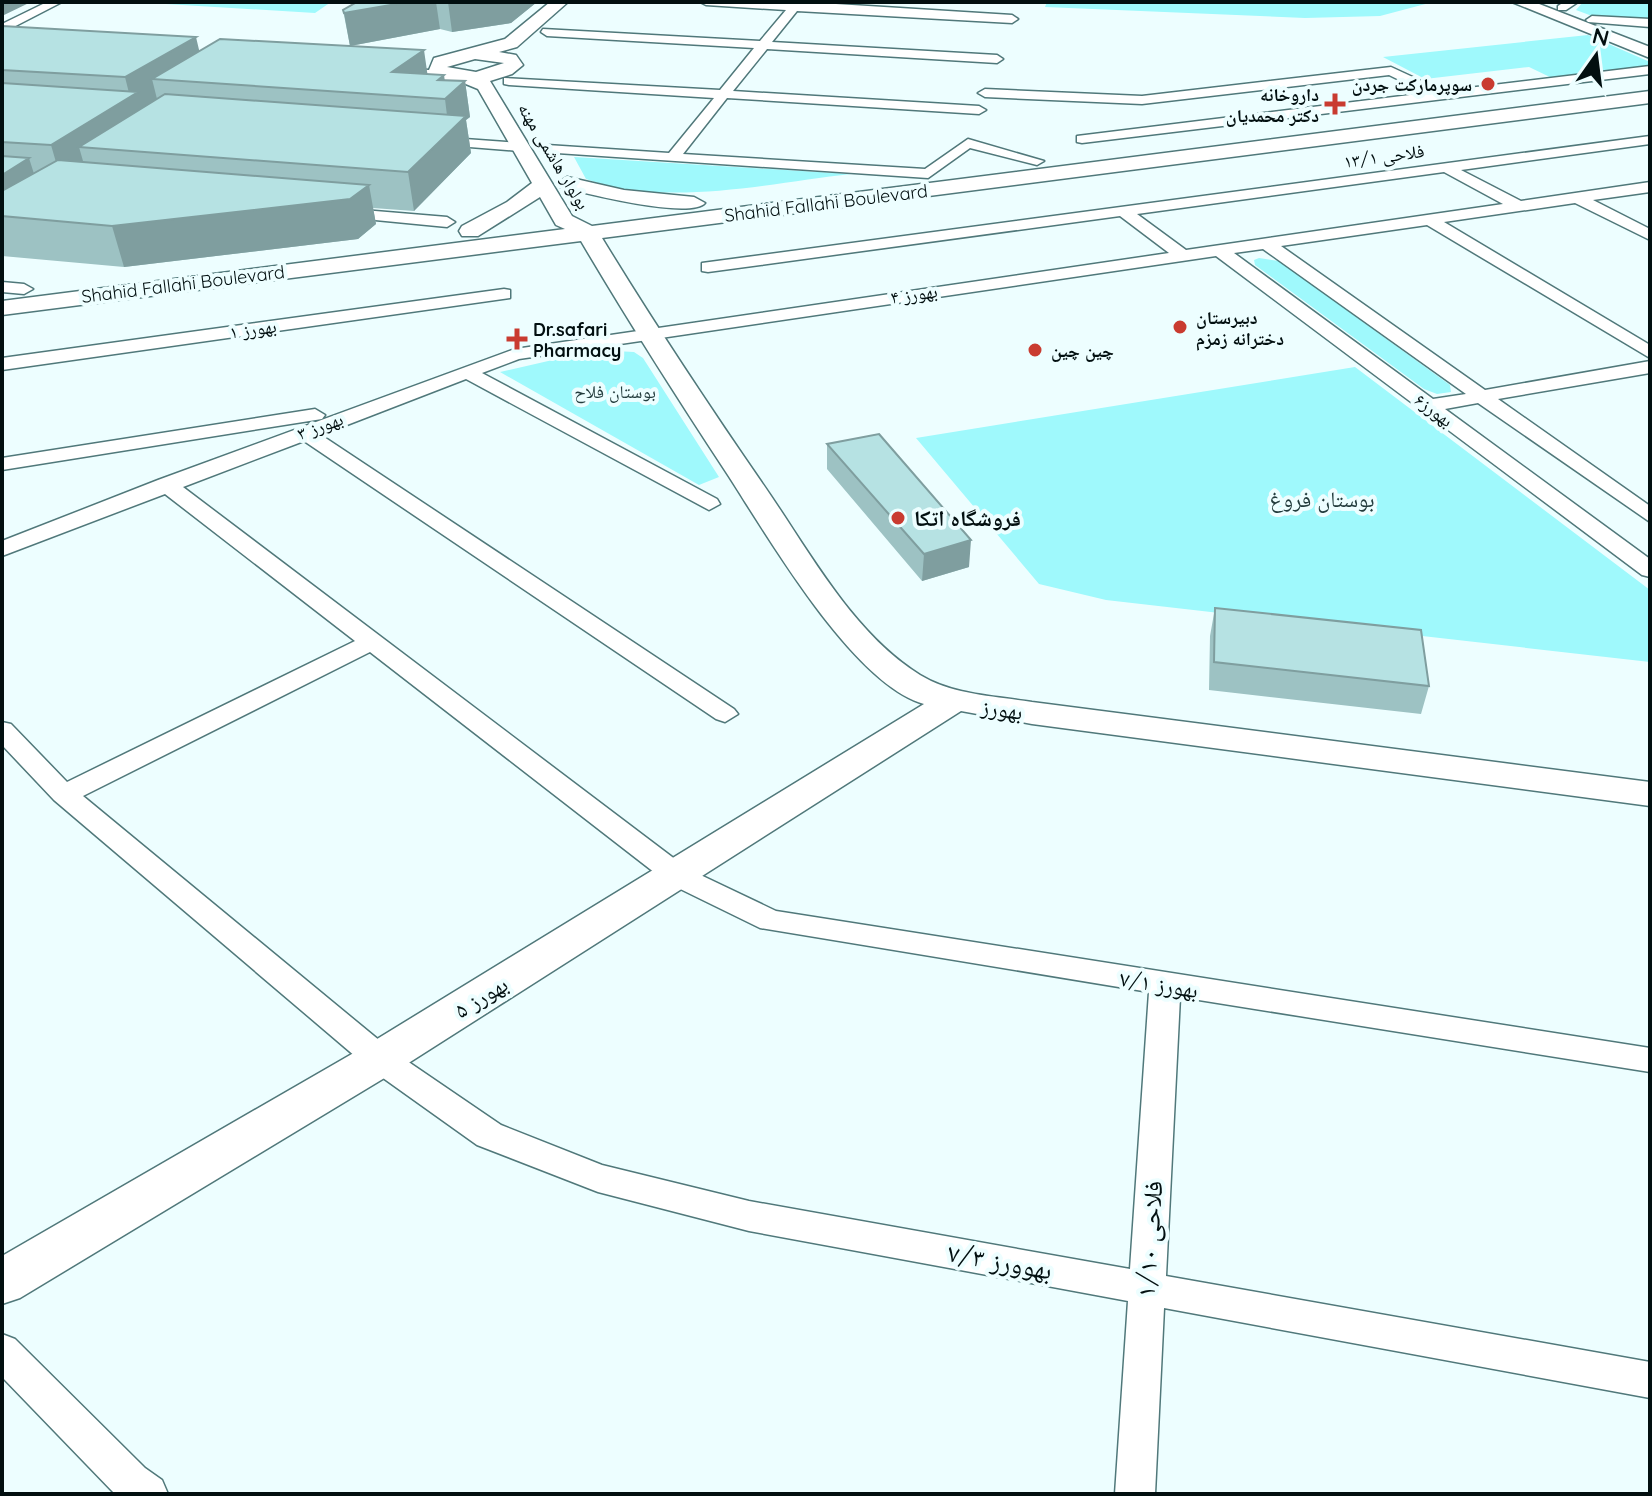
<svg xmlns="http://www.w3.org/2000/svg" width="1652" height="1496" viewBox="0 0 1652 1496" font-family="Quicksand,'Noto Naskh Arabic',sans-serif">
<rect width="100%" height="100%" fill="#edfeff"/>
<!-- green -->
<path fill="#9ff9fc" d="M133,2H331L315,13Z
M1047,2H1433L1380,16L1305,18L1045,7Z
M1583,2H1650V19L1592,16L1576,10Z
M1588,35L1650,62V67L1552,78L1529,67L1425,79L1383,57Z
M574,157L851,174C770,183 664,208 586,179Z
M1259,258L1279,261L1450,385L1451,392L1437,394L1424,389L1255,265L1254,260Z
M596,350L634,352L643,358L719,477L699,485L500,372Z
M1355,367L1650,590V662L1106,600L1039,584L916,438Z"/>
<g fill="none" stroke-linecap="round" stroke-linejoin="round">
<defs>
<path id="street" d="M47,2H62L2,33V24Z
M700,2H804L1012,15L1018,19L1012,23L797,11L772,42L997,55L1003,59L997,63L767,49L733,91L979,106L986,110L979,114L727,98L683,154L925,169L968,139L1044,161L1037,165L970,148L928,178L542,152L540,149L547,145L669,153L714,98L509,85L504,84V78L720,90L754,48L547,36L541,32L543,29L760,41L786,10L706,5Z
M1564,2H1578L1566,10H1558V6Z
M1592,16L1650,19V27L1588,22L1586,20Z
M1650,66V74L1082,143L1077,142V136L1426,93L1389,75L1142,104L985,97L978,93L985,89L1142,96L1391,67L1443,91Z
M1650,136V144L1461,170L1521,201L1650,182V192L1593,200L1650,229V240L1575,203L1444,222L1650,345V358L1427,225L1281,246L1485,390L1650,361V373L1498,399L1650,506V522L1478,403L1445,409L1650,559V577L1642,575L1216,256L519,359L482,373L717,499L720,504L709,510L466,379L321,435L734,709L738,714L725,722L716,719L304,441L183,487L688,869L776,911L1650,1048V1072L1180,997L1166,1276L1650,1362V1398L1164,1308L1155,1494H1115L1128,1301L749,1231L598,1192L477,1145L369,1068L54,800L2,745V722L11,724L67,782L355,641L165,494L2,556V541L158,480L515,349L1169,253L1120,216L708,272L702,271V263ZM1444,172L1503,204L1186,250L1137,214ZM1263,249L1466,394L1433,399L1234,253ZM370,652L668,883L760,928L1149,992L1130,1269L749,1201L602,1165L501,1125L391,1050L83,796Z
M437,137L519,143L526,147L519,151L432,144V138Z
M339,208L447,217L455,222L447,227L334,216L331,213Z
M2,282L24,284L33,289L24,294L2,292Z
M504,289L510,290V298L2,370V358Z
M315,409L325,415L322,419L2,470V458Z
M2,1334L15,1339L145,1468L162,1480L168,1494H115L2,1377Z"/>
<path id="secondary" d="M550,2H568L517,47L499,52L516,55L523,65L512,74L490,81L572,216L592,226L1650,91V103L602,238C655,325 711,409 769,493C812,556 854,634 920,675C953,695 995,696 1032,702L1650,782V806L1032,724L961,711L396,1071L20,1298L2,1304V1256L364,1047L924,704C852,684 766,533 726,472C676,396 627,319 581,241L2,315V301L565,229L556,225L540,197L478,236H462L459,231L462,226L507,202L532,183L478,89L461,82L378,77L369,72L378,67L429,70L434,58L505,39ZM475,59L504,63L476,72L447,67Z
M1512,2H1534L1650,47V58Z
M567,177L624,190L694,197L705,203C690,220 584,193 560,187L557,183Z"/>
</defs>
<!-- street casing -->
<use href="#street" stroke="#50787a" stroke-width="3"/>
<!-- secondary casing -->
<use href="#secondary" stroke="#50787a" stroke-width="3"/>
<!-- street -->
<use href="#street" fill="#fff" fill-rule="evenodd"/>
<!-- secondary -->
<use href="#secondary" fill="#fff" fill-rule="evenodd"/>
</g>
<!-- wall -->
<path fill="#9dc2c3" d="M357,2H537L511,23L452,32L440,29L350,46L343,10Z
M2,26L200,51L427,74L445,80L465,81L470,117L466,120L471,153L414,211L373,208L376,224L358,239L124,267L2,256Z
M827,444L969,567L922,581L827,469Z
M1215,608L1429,686L1421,714L1209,690L1210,636Z"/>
<!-- shaded-wall -->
<path fill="#7f9e9f" d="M2,2H31L2,16Z
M408,2H436L440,29L350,46L344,13Z
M448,2H537L511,23L452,32Z
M196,37L204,71L152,79L157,99L79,147L85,168L62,183L51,145L130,97L125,77Z
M424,50L429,85L392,72Z
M444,75L447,96L465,81L470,117L466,120L471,153L414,211L408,172L449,132L445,99L438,80Z
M29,158L41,196L2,216V175Z
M369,185L376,224L358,239L124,267L112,226Z
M971,540L969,567L922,581L924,554Z"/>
<!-- building -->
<path fill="#b6e2e3" stroke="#7f9e9f" stroke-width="2" d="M357,2H408L344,13L343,10Z
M2,26L196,37L125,77L2,70Z
M220,39L424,50L392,72L444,75L438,80L465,81L445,99L152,79Z
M2,83L138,92L51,145L2,142Z
M165,94L466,116L408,172L79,147Z
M2,156L29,158L2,175Z
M58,160L369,185L350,199L112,226L2,216V191Z
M879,434L971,540L924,554L827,444Z
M1215,608L1421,630L1429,686L1214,662Z"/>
<!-- markers -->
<g fill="#c93b30" stroke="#edfeff" stroke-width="3">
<circle cx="1488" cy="84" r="8"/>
<path d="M1331 92h8v8h8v8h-8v8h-8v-8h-8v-8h8z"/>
<circle cx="1180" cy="327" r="8"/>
<path d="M513 327h8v8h8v8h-8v8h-8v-8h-8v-8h8z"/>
<circle cx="1035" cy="350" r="8"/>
<circle cx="898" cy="518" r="8"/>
</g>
<g text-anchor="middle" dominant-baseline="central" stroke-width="8" stroke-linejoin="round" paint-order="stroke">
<!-- far-poi labels -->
<g font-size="18" font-weight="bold" fill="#020f10" stroke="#edfeff" text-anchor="start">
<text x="1472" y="84" text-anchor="end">سوپرمارکت جردن</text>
<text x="1319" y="94" text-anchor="end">داروخانه<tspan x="1319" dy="21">دکتر محمدیان</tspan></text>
<text x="1196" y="317">دبیرستان<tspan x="1196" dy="21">دخترانه زمزم</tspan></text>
<text x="533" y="329">Dr.safari<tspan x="533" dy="21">Pharmacy</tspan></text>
<text x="1051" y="350">چین چین</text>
</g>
<!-- far-street labels -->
<g font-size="18" fill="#020f10" stroke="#edfeff">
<text transform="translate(554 156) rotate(59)">بولوار هاشمی مهنه</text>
<text transform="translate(1384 156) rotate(-8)">فلاحی ۱۳/۱</text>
<text transform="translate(826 203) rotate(-7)">Shahid Fallahi Boulevard</text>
<text transform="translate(183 284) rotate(-7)">Shahid Fallahi Boulevard</text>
<text transform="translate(914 294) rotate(-8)">بهورز ۴</text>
<text transform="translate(253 329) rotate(-8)">بهورز ۱</text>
<text transform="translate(1434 410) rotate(37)">بهورز۶</text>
<text transform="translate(320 426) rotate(-20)">بهورز ۳</text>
</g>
<!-- far-park labels -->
<g font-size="18" fill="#233c3d" stroke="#edfeff">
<text x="615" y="391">بوستان فلاح</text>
</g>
<!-- park labels -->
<g font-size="22" fill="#233c3d" stroke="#edfeff">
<text x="1322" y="499">بوستان فروغ</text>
</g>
<!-- poi labels -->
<g font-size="22" font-weight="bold" fill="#020f10" stroke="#edfeff" text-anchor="start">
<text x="914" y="518">فروشگاه اتکا</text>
</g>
<!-- street labels -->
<g font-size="22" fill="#020f10" stroke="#edfeff">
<text transform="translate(1002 709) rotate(8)">بهورز</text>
<text transform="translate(1159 984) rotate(9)">بهورز ۷/۱</text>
<text transform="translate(481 997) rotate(-32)">بهورز ۵</text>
</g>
<!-- near-street labels -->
<g font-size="26" fill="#020f10" stroke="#edfeff">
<text transform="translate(1149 1239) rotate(-86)">فلاحی ۱/۱۰</text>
<text transform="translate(1000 1261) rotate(10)">بهوورز ۷/۳</text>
</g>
</g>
<!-- border -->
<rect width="1652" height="1496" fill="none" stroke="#020f10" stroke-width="8"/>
<!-- north arrow -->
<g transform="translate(1596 56) rotate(14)" stroke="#edfeff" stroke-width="6" paint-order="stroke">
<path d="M0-6L14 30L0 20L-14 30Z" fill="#020f10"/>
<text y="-12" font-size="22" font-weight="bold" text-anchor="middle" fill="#020f10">N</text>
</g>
</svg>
